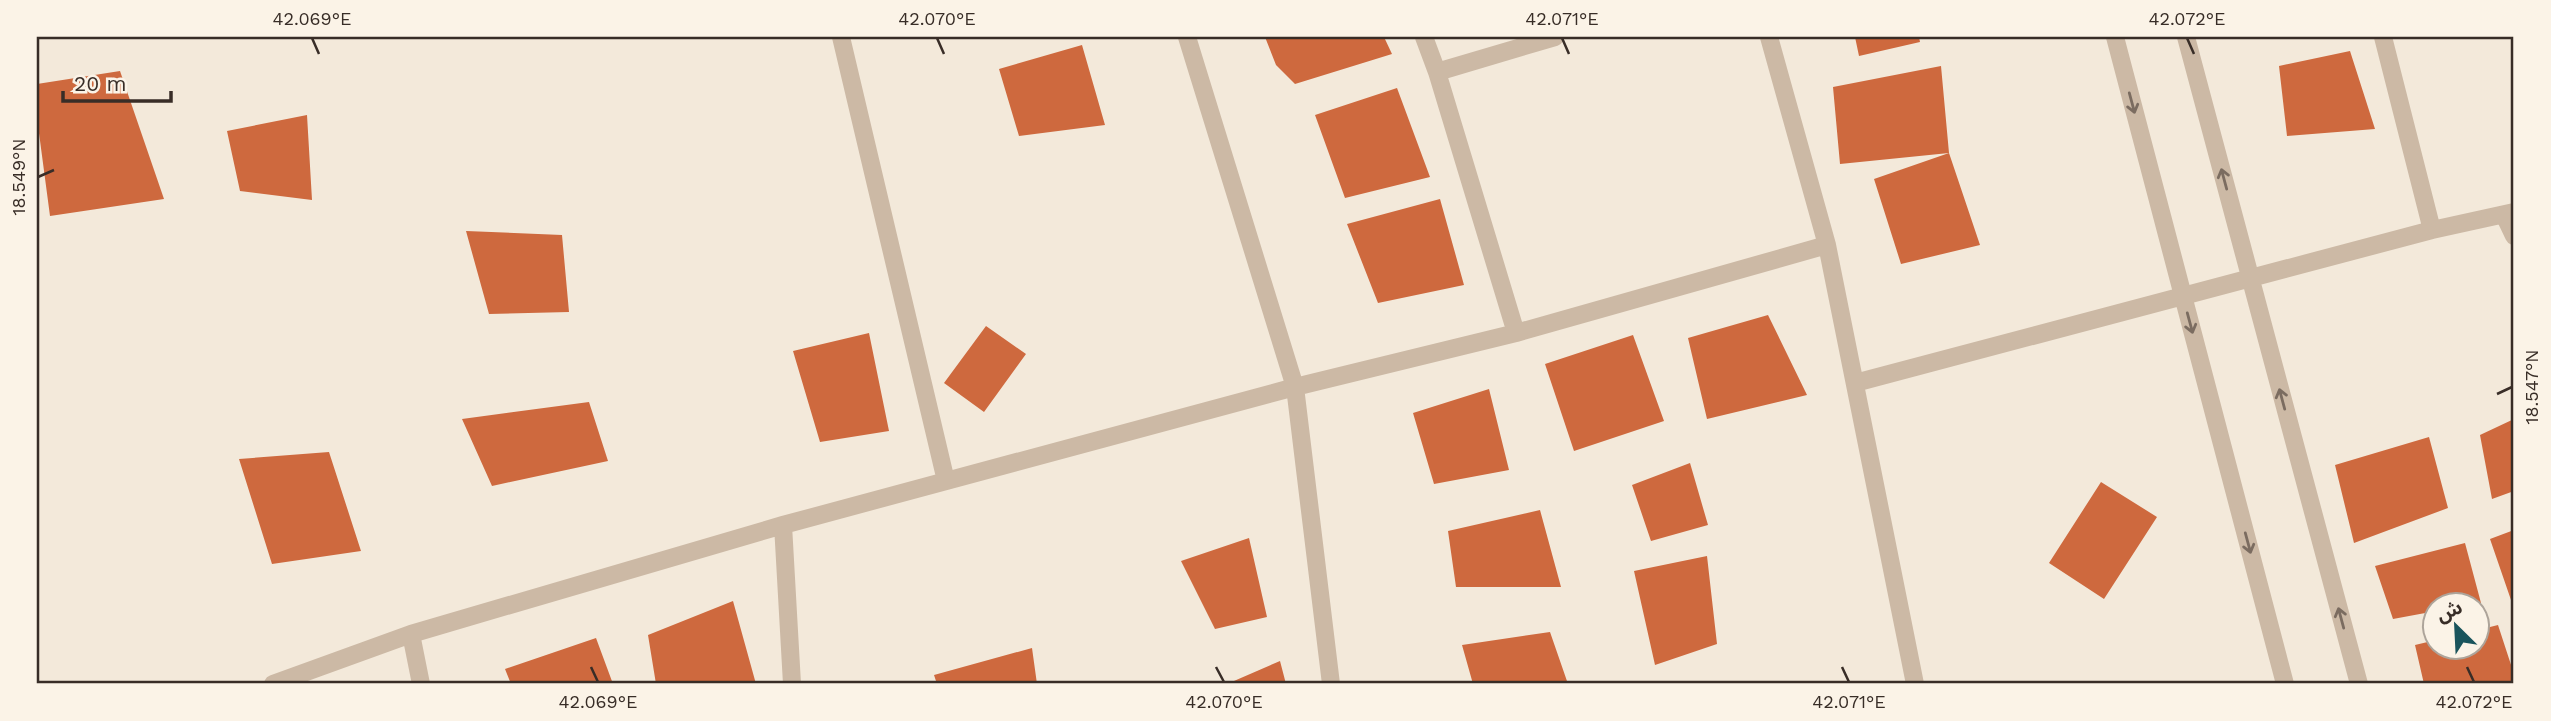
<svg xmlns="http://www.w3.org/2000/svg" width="2551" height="721" viewBox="0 0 2551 721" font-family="'Work Sans','Noto Sans Arabic',sans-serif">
<rect width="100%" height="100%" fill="#f3e9da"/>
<!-- building -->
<path fill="#ce693e" d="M1265,37H1384L1392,54L1295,84L1276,65Z
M1855,37H1919L1920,42L1859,56Z
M1082,45L1105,125L1019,136L999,69Z
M2350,51L2375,129L2287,136L2279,66Z
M1941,66L1949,153L1980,245L1901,264L1874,179L1949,153L1840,164L1833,87Z
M120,71L164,199L50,216L37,118V84Z
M1397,88L1430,177L1345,198L1315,115Z
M307,115L312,200L240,191L227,131Z
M1440,199L1464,285L1378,303L1347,224Z
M466,231L562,235L569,312L489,314Z
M1768,315L1807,395L1707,419L1688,338Z
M986,326L1026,354L984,412L944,383Z
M869,333L889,431L820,442L793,351Z
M1633,335L1664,421L1574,451L1545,364Z
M1489,389L1509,470L1434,484L1413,413Z
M589,402L608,461L492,486L462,419Z
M2514,419V491L2492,499L2480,435Z
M2429,437L2448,508L2354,543L2335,465Z
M329,452L361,551L272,564L239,459Z
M1690,463L1708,525L1651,541L1632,485Z
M2101,482L2157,517L2104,599L2049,563Z
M1540,510L1561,587H1456L1448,531Z
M2514,530V599L2511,600L2490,539Z
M1249,538L1267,617L1215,629L1181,561Z
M2465,543L2481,603L2465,606H2436V611L2393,619L2375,566Z
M1707,556L1717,644L1655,665L1634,571Z
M733,601L756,684H656L648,635Z
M2498,625L2514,674V684H2424L2415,645L2436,640V648H2478V630Z
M1550,632L1568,684H1473L1462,645Z
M596,638L613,684H511L505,669Z
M1032,648L1037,684H937L934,675Z
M1280,661L1286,684H1227Z"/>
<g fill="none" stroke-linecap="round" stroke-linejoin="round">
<!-- minor -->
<path stroke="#ccb9a5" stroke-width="18" d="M841,37L946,481
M1187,37L1295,387L1331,684
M1424,37L1437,72L1516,333
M1769,37L1827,245L1915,684
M2115,37L2285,684
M2186,37L2359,684
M2383,37L2432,230
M1437,72L1555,37
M2504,215L2514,236
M1855,383L2432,230L2514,212
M783,525L792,684
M411,634L421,684
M273,684L411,634L783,525L1295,387L1516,333L1827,245"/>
</g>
<!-- one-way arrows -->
<defs><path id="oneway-shaft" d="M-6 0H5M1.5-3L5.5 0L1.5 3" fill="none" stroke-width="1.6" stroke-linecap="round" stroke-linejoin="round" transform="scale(1.75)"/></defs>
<g stroke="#7b6c60">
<use href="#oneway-shaft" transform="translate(2132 103) rotate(75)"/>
<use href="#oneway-shaft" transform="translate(2224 179) rotate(-105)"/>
<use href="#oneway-shaft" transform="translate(2190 323) rotate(75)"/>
<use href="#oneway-shaft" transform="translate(2282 399) rotate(-105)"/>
<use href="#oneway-shaft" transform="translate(2248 543) rotate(75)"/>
<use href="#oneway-shaft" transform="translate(2341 618) rotate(-105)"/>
</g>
<!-- ticks -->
<path fill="none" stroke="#382d27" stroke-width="2.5" d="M312,38L319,54M937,38L944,54M1562,38L1569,54M2187,38L2194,54M38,177L54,170M2497,394L2512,387M591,667L598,682M1216,667L1224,682M1842,667L1849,682M2467,667L2474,682"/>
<!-- border -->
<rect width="2551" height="721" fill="none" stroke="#fbf3e7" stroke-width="77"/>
<!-- north arrow -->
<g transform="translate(2456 626) rotate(336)"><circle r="33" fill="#fbf3e7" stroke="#ada49a" stroke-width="2"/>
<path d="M0-5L12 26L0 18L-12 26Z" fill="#1a545c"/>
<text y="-10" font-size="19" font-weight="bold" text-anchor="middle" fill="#382d27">ش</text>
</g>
<!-- scale -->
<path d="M63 91v10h108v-10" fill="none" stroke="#382d27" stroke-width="3.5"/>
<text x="74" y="91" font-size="21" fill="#382d27" stroke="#fbf3e7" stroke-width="5" paint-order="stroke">20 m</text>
<rect x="38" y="38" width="2474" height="644" fill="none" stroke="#382d27" stroke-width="2.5"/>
<g font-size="18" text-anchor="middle" fill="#382d27">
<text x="312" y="25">42.069°E</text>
<text x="937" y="25">42.070°E</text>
<text x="1562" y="25">42.071°E</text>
<text x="2187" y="25">42.072°E</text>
<text transform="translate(19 177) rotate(-90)" y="6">18.549°N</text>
<text transform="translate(2532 387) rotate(-90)" y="6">18.547°N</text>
<text x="598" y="708">42.069°E</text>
<text x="1224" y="708">42.070°E</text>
<text x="1849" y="708">42.071°E</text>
<text x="2474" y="708">42.072°E</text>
</g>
</svg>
